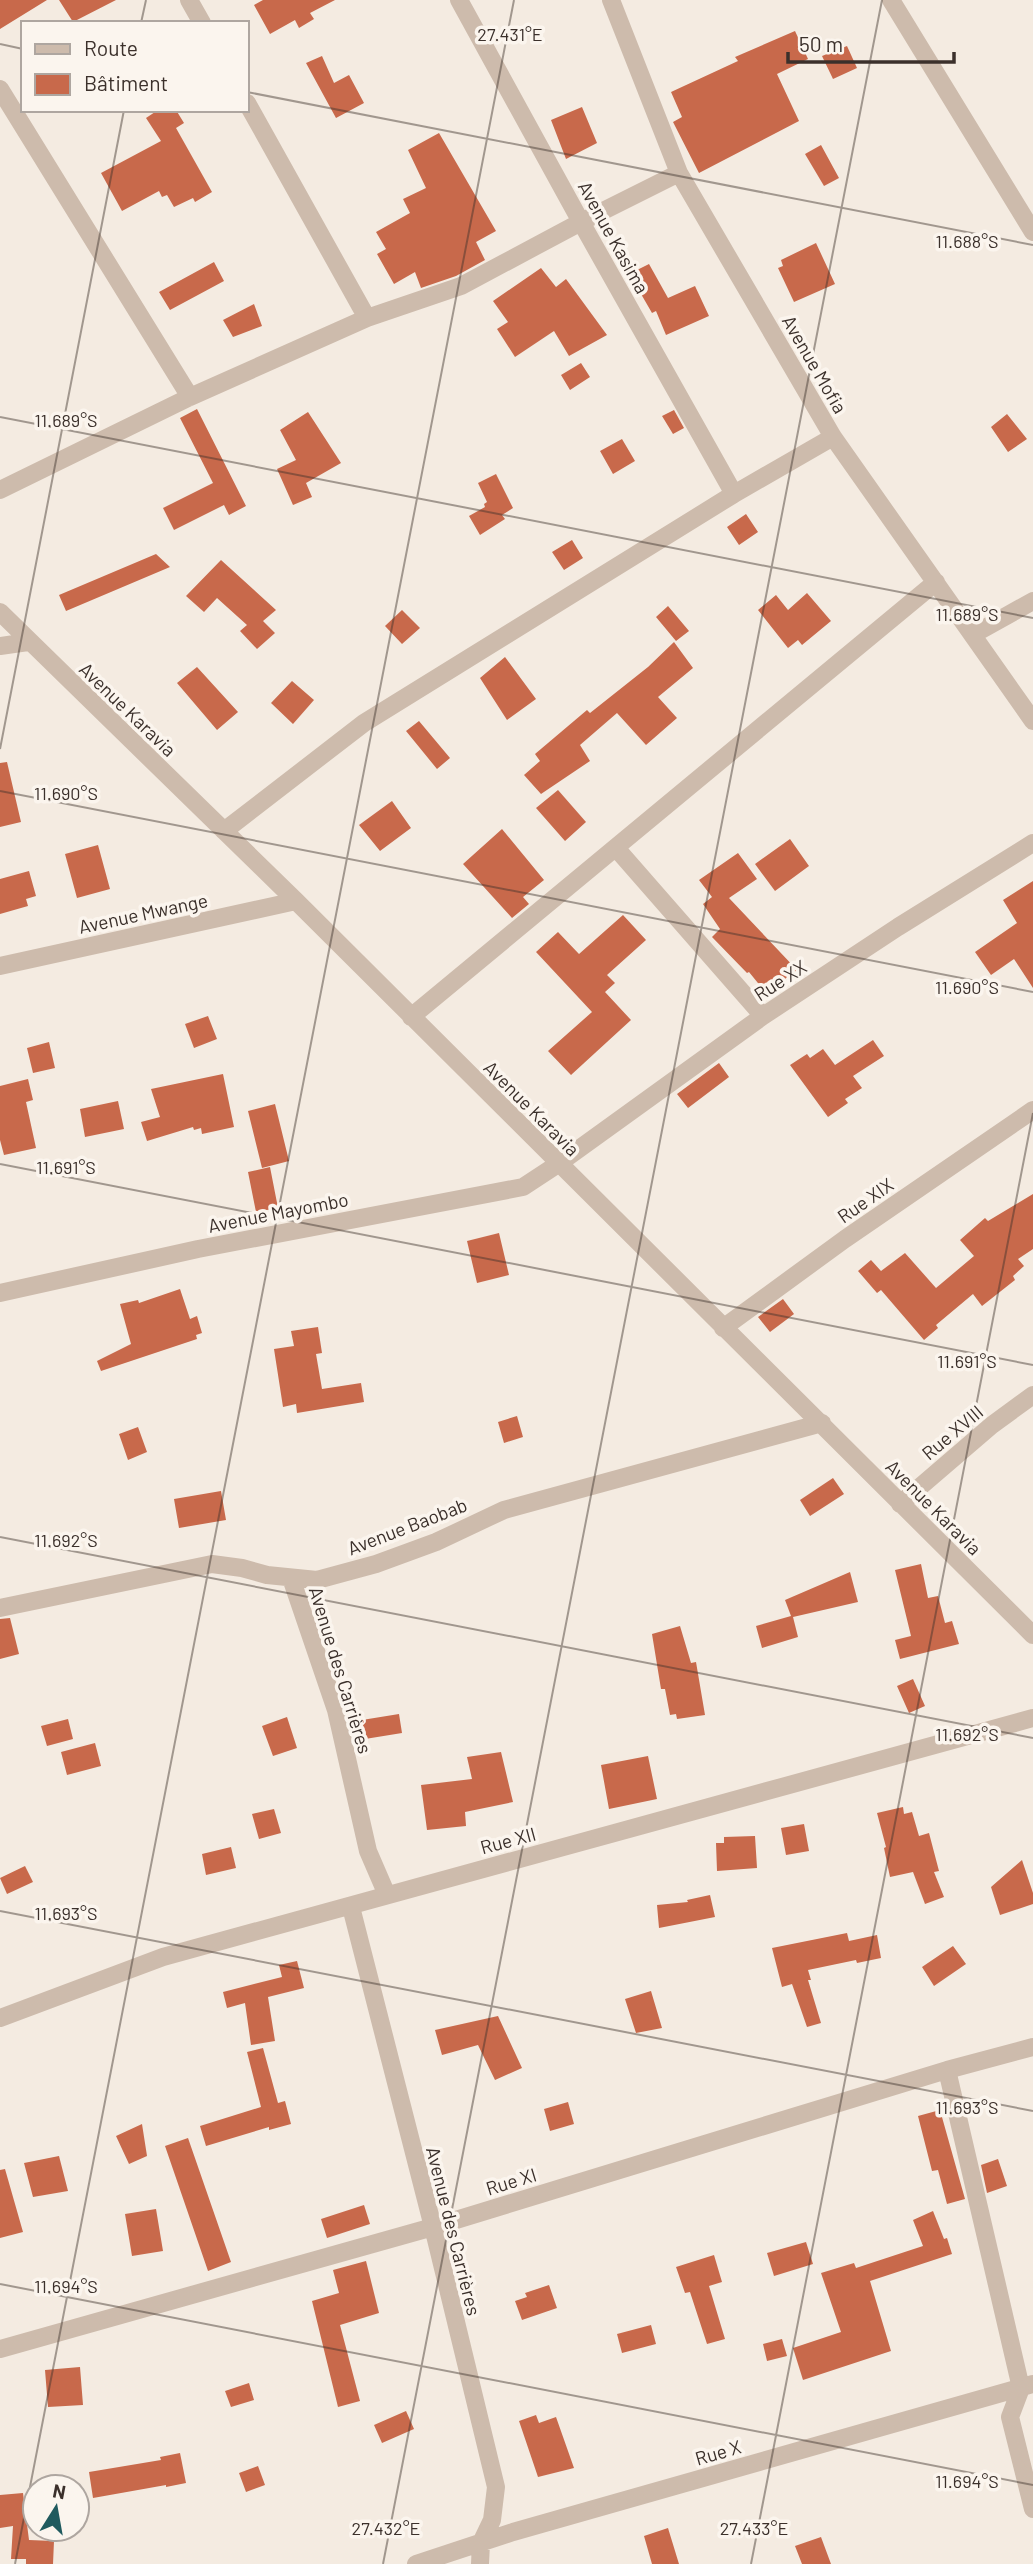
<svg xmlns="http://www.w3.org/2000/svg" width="1033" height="2564" viewBox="0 0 1033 2564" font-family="Barlow,sans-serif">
<rect width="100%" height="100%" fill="#f4ebe1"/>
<!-- building -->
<path fill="#c8694b" d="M0,0H47L0,29Z
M59,0H116L73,22Z
M263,0H335L310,13L314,19L299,28L295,20L270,34L254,5Z
M795,31L808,59L777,74L799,121L699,173L673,122L682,117L671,92L738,61L735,57Z
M847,46L857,68L833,79L822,56Z
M322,56L334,83L349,75L364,103L336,118L306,63Z
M582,107L597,143L566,159L551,120Z
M158,110H176L184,123L176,128L212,192L195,202L193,198L174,207L167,195L162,197L159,191L122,211L101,173L161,141L146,118Z
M439,133L496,231L476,242L485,260L456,276L421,288L415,272L394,284L377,254L386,249L376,232L410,213L403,199L426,188L408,150Z
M821,145L839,178L824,186L805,154Z
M816,243L835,284L794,302L778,268L783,266L781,260Z
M214,262L224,281L170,310L159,292Z
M649,264L668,298L695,286L709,316L666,335L656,311L652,313L637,287L643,283L637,270Z
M541,268L556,287L566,279L607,335L569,356L554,331L515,357L497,329L508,322L493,301Z
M254,304L262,326L233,337L223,320Z
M581,363L590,377L570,390L561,375Z
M197,409L246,506L229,515L224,505L174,530L163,508L213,483L180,418Z
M674,410L684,428L673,434L662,416Z
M308,412L341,463L306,483L312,497L293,505L277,469L296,460L280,430Z
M1007,414L1027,439L1008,452L991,427Z
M622,439L635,461L613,474L600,451Z
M496,474L513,508L502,515L505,519L480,535L469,516L485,507L484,504L487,502L478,483Z
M746,514L758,532L739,545L727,527Z
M572,540L583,558L564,570L552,552Z
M156,554L170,567L66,611L59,595Z
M221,560L276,610L263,621L275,633L257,649L240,631L247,625L217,598L204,612L186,596Z
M807,593L831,621L802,645L798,640L788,648L758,610L776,595L788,610Z
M668,606L689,631L676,641L656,617Z
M402,610L420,628L402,644L385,626Z
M674,642L693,668L658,697L677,718L646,745L617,713L580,745L590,761L541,794L524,775L540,761L535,754L587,710L590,713L648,667Z
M505,657L536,699L507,720L480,678Z
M197,667L238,712L217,730L177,683Z
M292,681L314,700L293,724L271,703Z
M419,721L450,758L437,769L406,731Z
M7,762L21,822L0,827V763Z
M558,790L586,822L565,841L536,808Z
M392,801L411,828L380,851L359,825Z
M502,829L544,880L523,897L529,904L512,918L463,864Z
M790,839L809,866L775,891L755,864Z
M98,845L110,889L77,898L65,854Z
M738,853L757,879L729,898L797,970L766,993L749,972L747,973L712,937L720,929L703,904L712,897L699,880Z
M29,871L36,896L26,899L28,906L0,914V879Z
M1033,881V988L1014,959L991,975L975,952L1017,923L1003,900Z
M623,915L646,940L607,975L615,983L605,992L631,1020L571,1075L548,1051L592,1012L536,952L558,932L579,954Z
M208,1016L217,1039L194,1048L185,1024Z
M873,1040L884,1056L853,1076L862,1088L845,1099L848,1103L828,1117L790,1065L807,1054L810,1058L823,1049L835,1065Z
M49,1042L55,1068L33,1073L27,1048Z
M719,1063L729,1077L688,1108L677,1094Z
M223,1074L234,1127L202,1134L201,1128L194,1130L193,1127L147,1141L141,1122L160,1117L151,1089Z
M28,1079L33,1100L26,1102L36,1148L4,1155L0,1140V1086Z
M118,1101L124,1129L85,1137L80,1109Z
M275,1104L289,1161L262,1168L248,1111Z
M270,1167L278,1208L256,1212L248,1172Z
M1033,1194V1249L1018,1259L1024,1266L1013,1276L1015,1280L982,1306L973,1294L936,1325L938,1328L924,1340L881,1290L877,1293L858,1271L871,1260L881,1271L905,1253L936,1288L974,1256L960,1240L985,1218L988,1221Z
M499,1233L509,1275L477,1283L467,1241Z
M180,1289L190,1319L197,1316L202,1333L196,1335L197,1339L101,1371L97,1361L131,1344L120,1304L138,1300L139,1303Z
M783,1299L794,1314L770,1332L758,1317Z
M318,1327L322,1353L316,1354L322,1389L361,1383L364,1402L297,1413L296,1404L283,1407L274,1349L294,1346L291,1331Z
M517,1416L523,1437L504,1443L498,1422Z
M138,1427L147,1452L128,1460L119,1434Z
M833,1478L844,1494L810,1516L800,1500Z
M221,1491L226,1520L179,1528L174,1499Z
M921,1564L928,1598L938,1596L945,1623L952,1621L959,1644L900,1659L895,1640L911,1636L895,1570Z
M850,1572L858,1602L793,1617L798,1637L762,1648L756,1626L791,1616L785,1600Z
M10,1618L19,1654L0,1659V1619Z
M680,1626L691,1663L696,1662L705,1715L677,1719L676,1714L670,1715L665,1689H661L652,1634Z
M913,1679L925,1706L909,1713L897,1686Z
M399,1714L402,1733L365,1739L362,1720Z
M287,1717L297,1748L273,1756L262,1726Z
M68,1719L73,1739L47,1746L41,1726Z
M95,1743L101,1766L67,1775L61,1752Z
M501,1752L513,1802L465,1812L466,1826L427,1830L421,1785L472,1779L467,1757Z
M648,1756L657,1799L609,1809L601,1765Z
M903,1807L904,1814L912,1812L919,1836L929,1833L939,1871L934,1872L944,1897L925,1904L913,1872L890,1877L884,1848L886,1847L877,1813Z
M274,1809L281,1833L259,1839L252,1814Z
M804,1824L809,1851L786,1855L781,1828Z
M755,1836L757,1868L717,1871L716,1843H724V1837Z
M231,1847L236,1868L206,1875L202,1854Z
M1022,1860L1033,1893V1904L1000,1915L991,1887Z
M25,1866L33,1882L7,1894L0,1878Z
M710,1895L715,1917L659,1928L657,1905L688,1902L687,1900Z
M847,1933L849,1941L877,1935L881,1958L857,1963L856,1960L808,1970L811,1980H808L821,2023L807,2027L792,1984L782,1987L772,1948Z
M953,1946L966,1964L934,1986L922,1967Z
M297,1961L304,1988L268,1997L275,2041L251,2045L245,2003L227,2008L223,1992L282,1977L279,1965Z
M651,1991L662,2028L636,2033L625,1999Z
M498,2016L522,2068L495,2080L478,2045L442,2055L435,2030Z
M263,2048L278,2103L285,2101L291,2124L269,2130V2127L206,2146L200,2126L261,2107L247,2052Z
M568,2102L574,2124L550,2131L544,2109Z
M940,2110L965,2199L947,2204L938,2170L932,2171L918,2116Z
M142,2124L147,2156L129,2164L116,2136Z
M188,2138L231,2262L208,2271L165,2146Z
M59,2156L68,2191L33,2197L24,2163Z
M998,2159L1007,2186L987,2193L981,2165Z
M5,2169L23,2232L0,2238V2170Z
M364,2205L370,2224L327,2238L321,2219Z
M156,2209L163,2251L132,2256L125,2214Z
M933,2211L944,2239L947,2238L952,2254L870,2281L891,2351L803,2380L793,2348L841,2332L821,2273L854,2263L856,2268L923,2246L913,2220Z
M806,2242L813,2264L774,2276L767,2253Z
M714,2255L722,2282L709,2286L725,2339L707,2344L690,2292L685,2293L676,2267Z
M366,2261L379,2313L340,2325L360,2401L338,2407L312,2301L339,2293L333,2270Z
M549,2285L557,2308L522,2320L515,2301L527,2297L525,2293Z
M651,2325L656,2344L622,2353L617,2334Z
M782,2339L787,2356L767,2361L763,2344Z
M80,2367L83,2405L48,2407L45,2370Z
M249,2383L254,2400L231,2407L225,2391Z
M406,2411L414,2429L382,2443L374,2425Z
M536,2415L539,2423L556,2417L574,2468L538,2477L519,2421Z
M180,2453L186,2483L166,2487V2485L93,2498L89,2472L161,2460L160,2457Z
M258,2466L265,2485L246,2492L239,2473Z
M23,2493L29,2540L54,2541L53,2564H26V2559H11L13,2526L0,2528V2495Z
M668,2528L679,2564H652L644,2536Z
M821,2537L831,2564H802L795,2546Z"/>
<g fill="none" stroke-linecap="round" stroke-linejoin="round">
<!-- minor -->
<path stroke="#cdbbac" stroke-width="18" d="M189,0L202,23
M459,0L581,222L734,494
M611,0L679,173L833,437L1033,721
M891,0L1033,232
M0,89L190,397
M247,103L367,318
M0,490L190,397L367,318L461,286L581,222L679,173
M0,612L296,901L1033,1635
M974,634L1033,601
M0,646L28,642
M224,831L364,723L734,494L833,437
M616,848L763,1016
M0,966L296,901
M411,1017L936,582
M0,1293L198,1249L523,1187L558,1164L763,1016L898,927L1033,843
M723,1328L845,1239L1033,1110
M900,1504L992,1425L1033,1395
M291,1578L336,1710L368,1851L387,1895
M0,1608L212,1564L242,1568L267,1575L317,1580L376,1564L436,1542L504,1510L822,1423
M351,1907L433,2227L496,2487L492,2520L481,2543L480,2564
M0,2018L163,1957L1033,1718
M947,2070L1021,2388L1010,2417L1033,2509
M0,2349L433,2227L947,2070L1033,2047
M416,2564L513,2532L1033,2384"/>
</g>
<!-- ticks -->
<path fill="none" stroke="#3b302b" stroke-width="2" stroke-opacity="0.45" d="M141,23L146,0M0,44L23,49M247,92L1033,245M0,417L1033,618M0,749L124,110M0,791L1033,992M0,1164L1033,1365M0,1537L1033,1738M0,1911L1033,2111M0,2284L1033,2485M15,2564L514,0M383,2564L882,0M751,2564L1033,1113"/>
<g text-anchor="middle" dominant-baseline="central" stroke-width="7" stroke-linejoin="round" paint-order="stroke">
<!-- street labels -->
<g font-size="19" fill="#3b302b" stroke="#fbf5ee">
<text transform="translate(614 237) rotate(61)">Avenue Kasima</text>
<text transform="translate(815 364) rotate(60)">Avenue Mofia</text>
<text transform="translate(128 709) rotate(44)">Avenue Karavia</text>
<text transform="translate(143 913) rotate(-12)">Avenue Mwange</text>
<text transform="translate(780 980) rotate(-33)">Rue XX</text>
<text transform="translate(532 1108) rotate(45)">Avenue Karavia</text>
<text transform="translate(865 1200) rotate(-35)">Rue XIX</text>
<text transform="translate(278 1212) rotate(-11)">Avenue Mayombo</text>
<text transform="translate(952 1432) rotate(-40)">Rue XVIII</text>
<text transform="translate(934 1507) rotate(45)">Avenue Karavia</text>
<text transform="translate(407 1526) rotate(-21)">Avenue Baobab</text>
<text transform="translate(341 1670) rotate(73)">Avenue des Carrières</text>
<text transform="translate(508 1840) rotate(-15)">Rue XII</text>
<text transform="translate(511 2181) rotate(-17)">Rue XI</text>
<text transform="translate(454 2231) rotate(76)">Avenue des Carrières</text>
<text transform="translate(718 2452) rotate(-16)">Rue X</text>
</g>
</g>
<g font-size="18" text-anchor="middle" fill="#3b302b" stroke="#fbf5ee" stroke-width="7" stroke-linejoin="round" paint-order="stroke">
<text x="510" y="41">27.431°E</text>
<text x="967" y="248">11.688°S</text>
<text x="66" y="427">11.689°S</text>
<text x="967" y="621">11.689°S</text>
<text x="66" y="800">11.690°S</text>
<text x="967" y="994">11.690°S</text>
<text x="66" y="1174">11.691°S</text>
<text x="967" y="1368">11.691°S</text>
<text x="66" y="1547">11.692°S</text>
<text x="967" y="1741">11.692°S</text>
<text x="66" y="1920">11.693°S</text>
<text x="967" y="2114">11.693°S</text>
<text x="66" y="2293">11.694°S</text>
<text x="967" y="2488">11.694°S</text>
<text x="386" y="2535">27.432°E</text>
<text x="754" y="2535">27.433°E</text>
</g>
<!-- legend -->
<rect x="21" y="21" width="228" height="91" fill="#fbf5ee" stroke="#aea6a0" stroke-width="2"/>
<rect x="35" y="44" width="35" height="10" fill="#cdbbac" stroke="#aea6a0" stroke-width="2"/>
<text x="84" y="56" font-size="21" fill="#3b302b">Route</text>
<rect x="35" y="74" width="35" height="21" fill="#c8694b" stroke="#aea6a0" stroke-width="2"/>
<text x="84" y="91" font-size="21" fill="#3b302b">Bâtiment</text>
<!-- north arrow -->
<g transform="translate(56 2508) rotate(11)"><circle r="33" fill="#fbf5ee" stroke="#aea6a0" stroke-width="2"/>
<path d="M0-5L12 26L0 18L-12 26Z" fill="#1f5a5e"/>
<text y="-10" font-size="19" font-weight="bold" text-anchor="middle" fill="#3b302b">N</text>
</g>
<!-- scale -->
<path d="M788 52v10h166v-10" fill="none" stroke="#3b302b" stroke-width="3.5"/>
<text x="799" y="52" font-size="21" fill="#3b302b" stroke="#fbf5ee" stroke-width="5" paint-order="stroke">50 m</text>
</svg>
